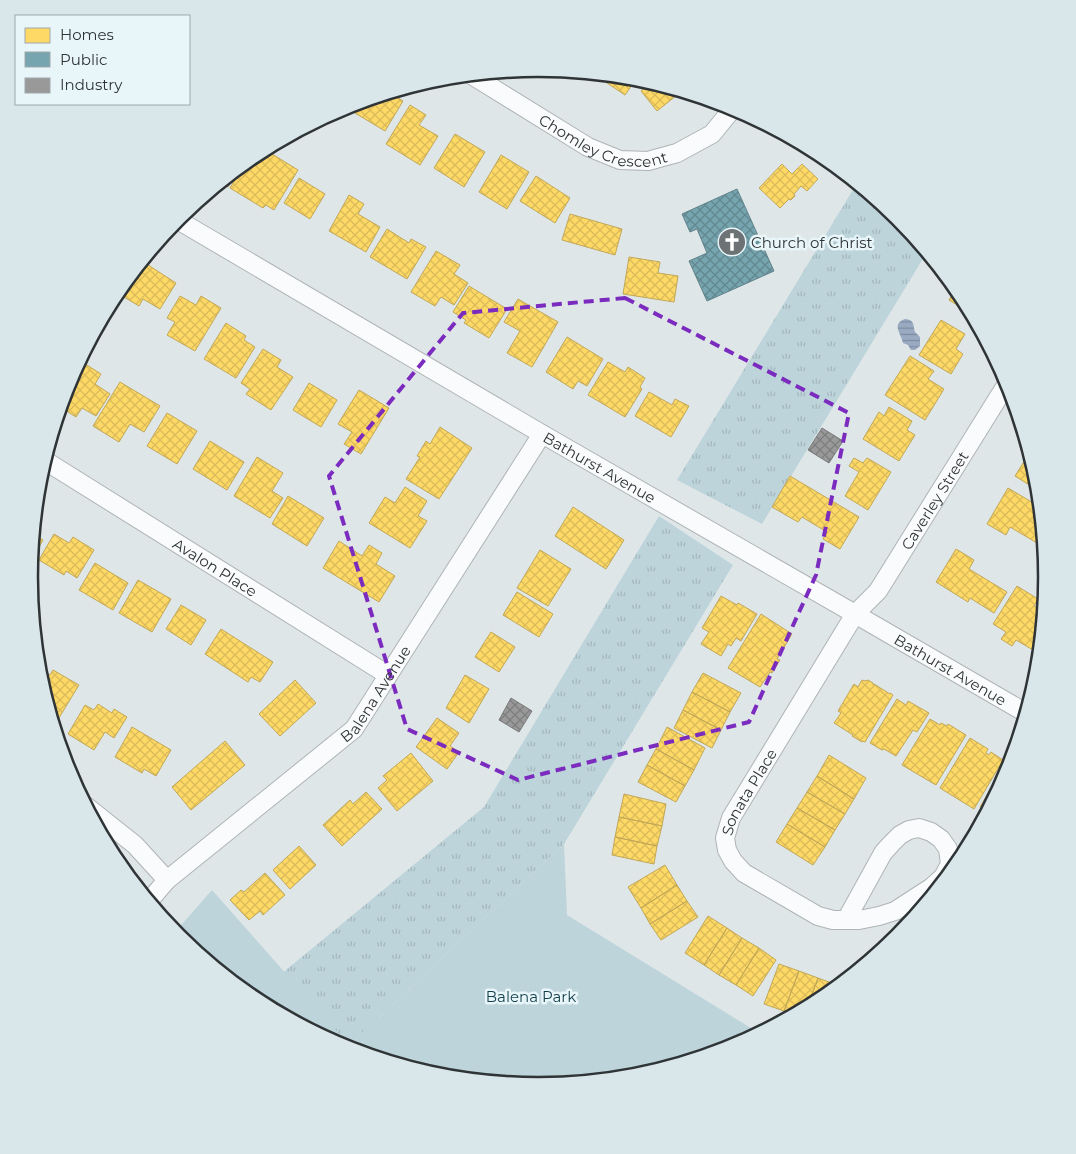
<svg xmlns="http://www.w3.org/2000/svg" width="1076" height="1154" viewBox="0 0 1076 1154" font-family="Montserrat,sans-serif">
<defs>
<pattern id="grass-tufts" width="24" height="20" patternUnits="userSpaceOnUse" patternTransform="scale(1.25)"><rect width="24" height="20" fill="#bdd4db"/><path d="M3 7l-1-3M5 7V3M7 7l1-3M15 17l-1-3M17 17v-4M19 17l1-3" fill="none" stroke="#a3b7bd"/></pattern>
<pattern id="water-rules" width="6" height="5" patternUnits="userSpaceOnUse" patternTransform="scale(1.25)"><rect width="6" height="5" fill="#9aaac2"/><path d="M0 2.5h6" fill="none" stroke="#7e8b9e"/></pattern>
<pattern id="homes-cross-hatch" width="8" height="8" patternUnits="userSpaceOnUse" patternTransform="scale(1.25)"><rect width="8" height="8" fill="#ffd966"/><path d="M0 0l8 8M0 8l8-8" fill="none" stroke="#dbbb59"/></pattern>
<pattern id="public-cross-hatch" width="8" height="8" patternUnits="userSpaceOnUse" patternTransform="scale(1.25)"><rect width="8" height="8" fill="#76a5af"/><path d="M0 0l8 8M0 8l8-8" fill="none" stroke="#61878f"/></pattern>
<pattern id="industry-cross-hatch" width="8" height="8" patternUnits="userSpaceOnUse" patternTransform="scale(1.25)"><rect width="8" height="8" fill="#999"/><path d="M0 0l8 8M0 8l8-8" fill="none" stroke="#7d7e7e"/></pattern>
</defs>
<rect width="100%" height="100%" fill="#dfe6e8"/>
<!-- grass -->
<path fill="url(#grass-tufts)" d="M857,183L898,217L927,252L762,524L677,480Z
M659,516L733,565L564,844L349,1045L345,1048L252,998L484,807Z"/>
<!-- green -->
<path fill="#bdd4db" d="M564,844L567,915L759,1033L733,1048L637,1077L538,1086L438,1076L343,1047L255,1000L186,944L176,931L212,890L349,1045Z"/>
<!-- water -->
<path fill="url(#water-rules)" d="M905,319C915,320 913,325 915,332L920,337V346L915,350H911L908,345L903,343C901,333 891,324 905,319Z"/>
<!-- homes -->
<path fill="url(#homes-cross-hatch)" stroke="#c1a858" d="M596,73L637,78L625,95L595,75Z
M652,82L682,91L657,111L641,91Z
M389,92L403,101L385,131L350,110L355,103Z
M410,105L426,115L419,125L438,136L420,165L386,144Z
M455,134L485,152L464,187L434,168Z
M264,149L298,170L274,210L266,205L263,208L230,188L247,160L253,155L257,158L261,150Z
M501,155L529,172L507,209L479,192Z
M782,164L792,174L802,164L818,179L807,191L801,186L794,194L795,196L791,200L789,199L780,208L759,188Z
M241,165L228,187L220,182Z
M536,176L570,198L555,223L520,201Z
M299,178L325,194L310,219L284,203Z
M349,195L364,204L358,214L380,227L366,252L329,231Z
M570,214L622,229L615,255L562,240Z
M387,229L409,243L411,239L426,247L407,279L370,257Z
M436,251L460,265L454,274L468,283L454,305L441,297L435,306L411,292Z
M629,257L660,262L658,273L678,276L674,302L623,294Z
M145,263L176,283L160,309L143,299L139,306L124,297Z
M469,286L507,309L489,338L464,323L466,320L453,312Z
M956,288L962,294L973,315L949,300Z
M180,296L196,305L201,296L221,308L195,351L167,335L175,322L167,318Z
M518,299L558,322L532,367L507,353L520,331L504,322Z
M941,320L965,334L956,349L963,354L951,374L919,355Z
M226,323L246,336L244,340L255,347L236,378L204,359Z
M567,337L603,359L587,386L578,381L573,389L546,372Z
M263,349L281,360L277,367L293,377L271,410L246,394L250,389L241,383Z
M910,356L934,371L928,379L944,389L925,420L885,395Z
M79,360L101,374L95,384L110,394L96,416L82,408L76,417L60,407L68,382Z
M608,362L625,372L628,367L645,378L640,387L642,389L625,417L588,395Z
M120,382L160,406L144,432L130,424L119,442L93,426Z
M309,383L337,400L321,427L293,410Z
M359,390L389,408L361,454L344,444L352,432L338,424Z
M649,392L672,405L675,399L689,406L671,437L635,416Z
M889,407L912,421L907,430L915,435L899,461L863,439L879,412L884,416Z
M167,413L197,431L177,464L147,446Z
M440,427L472,448L439,499L406,479L420,457L417,456L426,441L430,444Z
M210,441L244,462L227,490L193,469Z
M1030,452L1038,478L1039,491L1015,476Z
M257,457L283,473L272,491L283,498L270,518L234,496Z
M854,458L863,463L867,458L891,472L868,510L845,496L859,472L849,466Z
M790,476L859,517L840,549L823,539L827,532L802,517L798,522L772,507Z
M405,487L427,501L418,516L427,521L410,548L369,523L385,497L395,503Z
M1008,488L1040,507L1043,532L1037,543L1010,527L1006,535L987,524Z
M288,496L324,518L307,546L272,524Z
M573,507L624,540L606,569L555,536Z
M33,534L43,540L30,562Z
M54,534L69,543L73,537L94,550L77,578L66,571L64,575L39,560Z
M339,541L362,556L369,545L382,553L376,564L395,576L379,602L323,568Z
M956,549L974,560L969,569L1007,592L994,613L970,598L968,602L936,582Z
M540,550L571,569L548,606L517,588Z
M95,563L128,583L113,610L79,590Z
M138,580L171,599L152,632L119,613Z
M1017,586L1038,599L1034,606L1044,612L1040,654L1016,640L1012,646L1001,639L1006,632L993,624Z
M517,592L553,614L539,637L503,615Z
M721,596L737,605L738,603L757,614L741,641L736,638L731,646L728,644L721,656L701,644L709,632L702,628Z
M181,605L206,620L191,645L166,629Z
M761,614L792,634L777,659L780,660L772,673L770,672L760,687L728,668Z
M221,629L273,662L260,682L251,677L248,682L205,654Z
M491,632L515,647L499,672L475,657Z
M53,670L79,685L54,726L39,677L43,671L50,675Z
M703,673L741,693L730,712L692,692Z
M465,675L489,689L469,723L446,708Z
M295,680L316,703L280,736L259,714Z
M862,680L865,681L868,680L873,683V685L874,684L890,694V693L893,695L865,742L862,741V742L852,736L853,735L834,723L841,713L838,711L854,684L858,687Z
M692,692L730,712L721,730L683,710Z
M897,699L906,705L908,701L929,713L917,732L913,730L896,756L884,749L882,750L870,743Z
M98,704L112,713L114,709L127,717L114,738L105,732L94,750L68,734L85,705L94,710Z
M683,710L721,730L712,748L674,728Z
M437,718L459,733L450,746L459,752L447,769L416,747Z
M930,719L940,725L941,723L947,726L948,724L966,735L936,785L902,765Z
M132,727L171,750L156,776L144,769L142,773L115,757Z
M667,727L705,748L694,770L656,749Z
M970,738L988,749L986,753L989,755L991,752L1003,760L974,809L940,788Z
M225,741L245,765L191,810L172,787Z
M656,749L694,770L685,786L647,765Z
M411,753L433,781L397,811L378,788L387,780L383,776Z
M829,755L866,778L854,799L817,776Z
M1006,763L1010,766L1008,772L988,811L980,807Z
M647,765L685,786L676,802L638,782Z
M817,776L854,799L845,814L807,792Z
M366,792L382,809L342,846L323,825L350,800L353,804Z
M807,792L845,814L835,830L797,808Z
M624,794L666,804L662,826L619,817Z
M797,808L835,830L825,847L787,824Z
M619,817L662,826L657,846L615,837Z
M787,824L825,847L813,865L776,842Z
M615,837L657,846L654,864L612,855Z
M299,846L316,865L290,889L273,870Z
M665,865L677,885L641,908L628,887Z
M265,873L285,895L263,915L260,911L249,920L230,900L241,890L244,892Z
M677,885L687,901L650,924L641,908Z
M687,901L698,917L661,940L650,924Z
M708,916L727,928L704,965L685,953Z
M727,928L742,938L719,975L704,965Z
M742,938L759,948L736,985L719,975Z
M759,948L776,960L753,996L736,985Z
M779,964L799,971L784,1011L764,1004Z
M799,971L818,978L807,1008L794,1015L784,1011Z
M818,978L837,985L836,988L821,1001L807,1008Z"/>
<!-- public -->
<path fill="url(#public-cross-hatch)" stroke="#61838b" d="M737,189L774,271L707,301L689,261L707,253L697,229L690,232L682,214Z"/>
<!-- industry -->
<path fill="url(#industry-cross-hatch)" stroke="#797b7b" d="M822,428L843,441L829,463L808,450Z
M511,698L532,711L519,732L499,720Z"/>
<g fill="none" stroke-linecap="round" stroke-linejoin="round">
<defs>
<g id="minor">
<path id="s1" d="M470,74L588,147L620,160L648,161L677,153L712,134L734,107"/>
<path id="s2" d="M176,219L542,434L855,614L1026,713"/>
<path id="s3" d="M44,460L388,675"/>
<path d="M86,806L135,845L167,880"/>
<path id="s4" d="M149,901L167,880L354,729L542,434"/>
<path id="s5" d="M846,920L883,853L891,844L900,835L909,830L919,828L931,832L941,839L948,849L950,864L943,877L932,887L895,911L879,916L859,920H833L818,916L744,873L733,861L727,850L725,838L731,818L855,614L878,591L1008,382"/>
</g>
</defs>
<!-- minor casing -->
<use href="#minor" stroke="#afb4b5" stroke-width="20"/>
<!-- minor -->
<use href="#minor" stroke="#fafbfc" stroke-width="18"/>
</g>
<!-- marked area -->
<path fill="none" stroke="#7b2cbf" stroke-width="4" stroke-dasharray="10 6" stroke-linejoin="round" d="M625,298L849,413L816,575L749,722L518,780L407,729L329,476L463,313Z"/>
<!-- icons -->
<defs>
<symbol id="church-disc" viewBox="-11 -11 22 22"><circle r="9.5" fill="#6d7274" stroke="#e8f6fa"/><path d="M-1.2-6h2.4v3.5h3.3v2.4h-3.3V6h-2.4V-.1h-3.3v-2.4h3.3Z" fill="#fff"/></symbol>
</defs>
<g fill-rule="evenodd">
<use href="#church-disc" x="716" y="226" width="32" height="32"/>
</g>
<g text-anchor="middle" dominant-baseline="central" stroke-width="5" stroke-linejoin="round" paint-order="stroke">
<!-- street labels -->
<g font-size="15" fill="#2f3436" stroke="#e8f6fa">
<text stroke="none"><textPath href="#s1" startOffset="152">Chomley Crescent</textPath></text>
<text stroke="none"><textPath href="#s2" startOffset="491">Bathurst Avenue</textPath></text>
<text stroke="none"><textPath href="#s5" startOffset="852">Caverley Street</textPath></text>
<text stroke="none"><textPath href="#s3" startOffset="202">Avalon Place</textPath></text>
<text stroke="none"><textPath href="#s2" startOffset="896">Bathurst Avenue</textPath></text>
<text stroke="none"><textPath href="#s4" startOffset="309">Balena Avenue</textPath></text>
<text stroke="none"><textPath href="#s5" startOffset="505">Sonata Place</textPath></text>
</g>
<!-- poi labels -->
<g font-size="15" fill="#2f3436" stroke="#e8f6fa" text-anchor="start">
<text x="751" y="242">Church of Christ</text>
</g>
<!-- park labels -->
<g font-size="15" fill="#123f4a" stroke="#e8f6fa">
<text x="531" y="996">Balena Park</text>
</g>
</g>
<!-- crop -->
<path d="M0 0H1076V1154H0ZM38 577a500 500 0 1 1 1000 0a500 500 0 1 1-1000 0Z" fill="#d9e6ea" fill-rule="evenodd"/>
<path fill="none" stroke="#2f3436" stroke-width="2.5" d="M38 577a500 500 0 1 1 1000 0a500 500 0 1 1-1000 0Z"/>
<!-- legend -->
<rect x="15" y="15" width="175" height="90" fill="#e8f6fa" stroke="#9ea8ac"/>
<rect x="25" y="28" width="25" height="15" fill="#ffd966" stroke="#9ea8ac"/>
<text x="60" y="40" font-size="15" fill="#2f3436">Homes</text>
<rect x="25" y="52" width="25" height="15" fill="#76a5af" stroke="#9ea8ac"/>
<text x="60" y="65" font-size="15" fill="#2f3436">Public</text>
<rect x="25" y="78" width="25" height="15" fill="#999999" stroke="#9ea8ac"/>
<text x="60" y="90" font-size="15" fill="#2f3436">Industry</text>
</svg>
